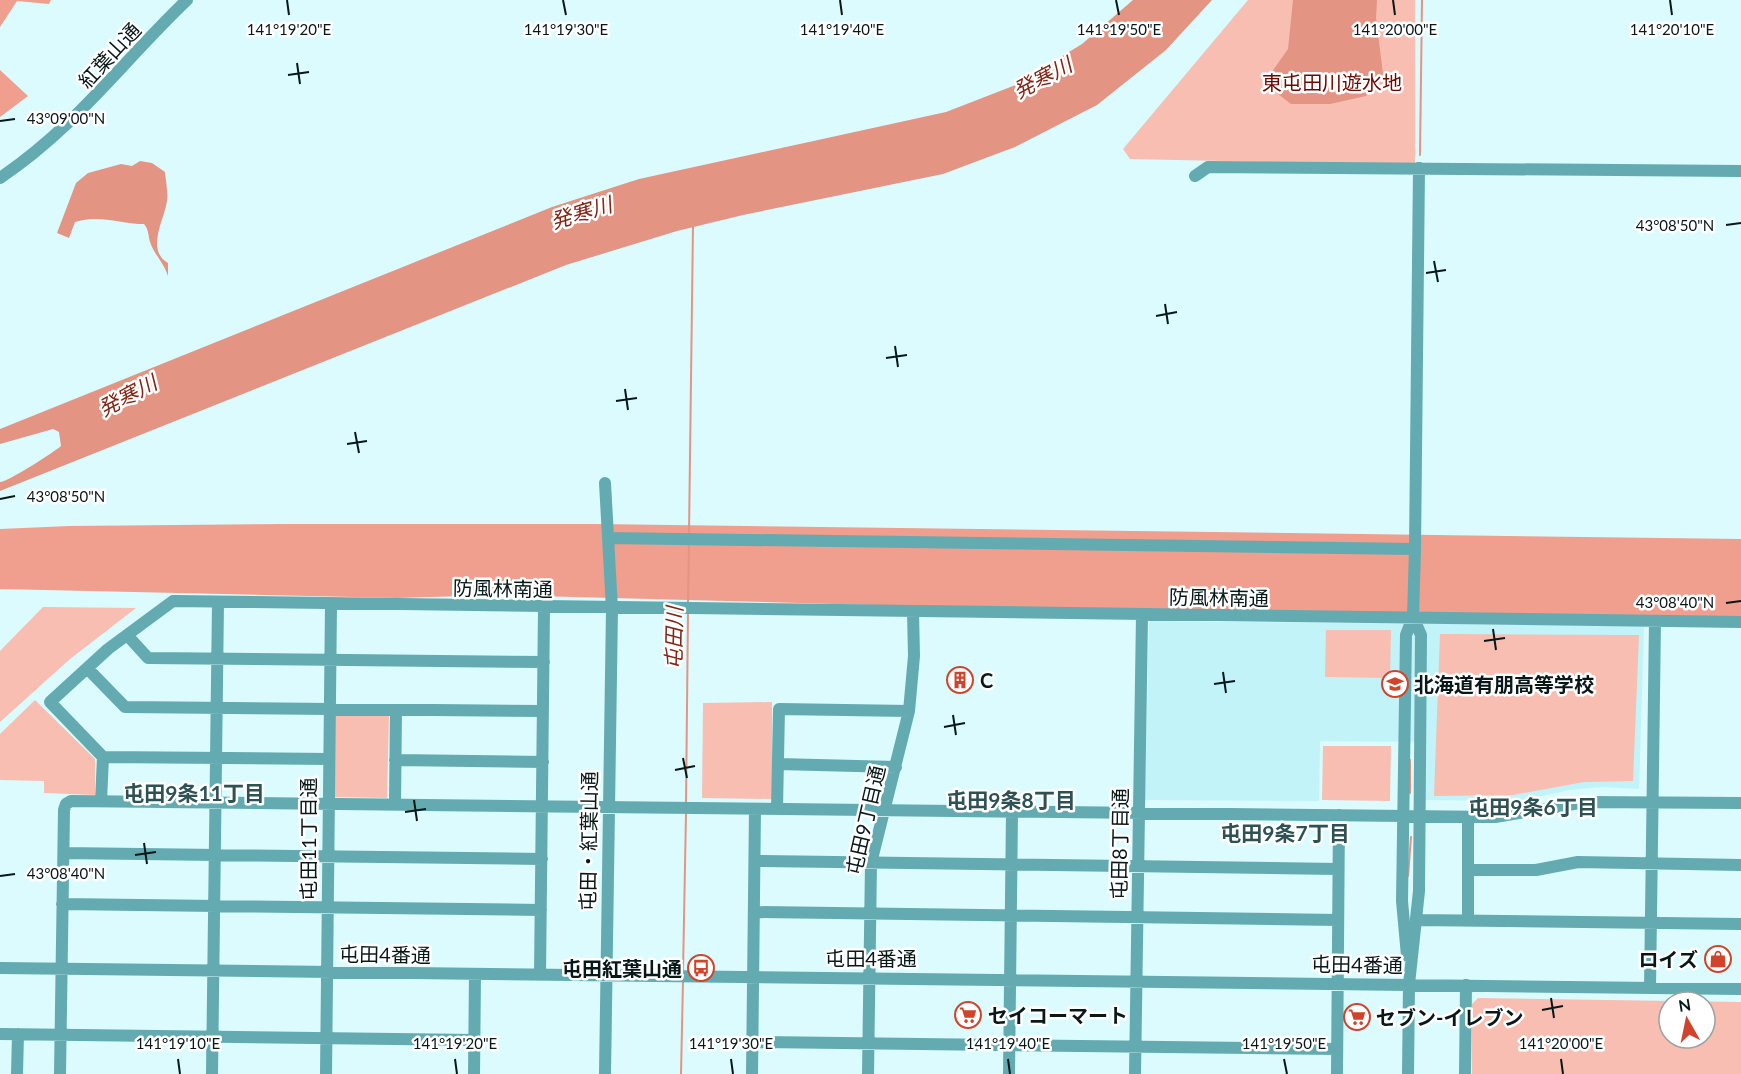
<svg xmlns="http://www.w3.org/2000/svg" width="1741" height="1074" viewBox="0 0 1741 1074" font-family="Lato,'Noto Sans JP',sans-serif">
<rect width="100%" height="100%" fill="#dbfbfe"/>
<!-- built -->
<path fill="#c1f3f8" d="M1149,621L1644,626L1639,789L1601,787L1569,790L1521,801L1425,800V742L1320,741L1319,801L1145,800Z"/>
<!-- green -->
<path fill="#f7beb1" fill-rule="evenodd" d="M1248,0H1415V165L1130,159L1123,149Z
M43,607L136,608L70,659L0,722V651Z
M1326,630H1391L1390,678L1325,677Z
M1440,634L1639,635L1633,781L1584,782L1513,795L1434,796Z
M35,700L95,759V795L44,793V781L0,780V734Z
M772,702V799L702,798L703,703Z
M334,715H389L387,798L334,797Z
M1323,746H1391L1390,801L1322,800Z
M1478,998L1741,1002V1074H1472V1004ZM1669,1002H1705V1038H1669Z"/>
<!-- forest -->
<path fill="#f09e8d" d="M0,0H51L49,4L17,1L0,27Z
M0,70L28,96L0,117Z
M284,524H596L1741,539V618L986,608L498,595L397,598L0,589V529L69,526Z"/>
<!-- water -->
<path fill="#e49483" d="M1133,0H1212L1166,50L1097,105L1015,147L943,174L743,215L677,231L566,265L0,491V482C8,482 54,452 61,446L59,432L53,429L0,444V429L552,207L639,179L946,112L1013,86L1082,44Z
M1293,0H1377L1376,18L1383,74L1366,96L1330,104H1291L1269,87V76L1288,49Z
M140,161L152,163L165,172C166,183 169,195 166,206C162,223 147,251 168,263V276C164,263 154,254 150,242C148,235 149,230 144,224C121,224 98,214 75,222L69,238L57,233L76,183L88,173L121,164L132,166Z"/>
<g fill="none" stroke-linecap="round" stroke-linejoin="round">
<!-- stream -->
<path stroke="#e49483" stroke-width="2" d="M1420,155L1422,0
M689,534L693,225
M688,603L689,543
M1410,793V760
M686,804L688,612
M1408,876L1411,837
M683,972L686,813
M681,1074L683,981"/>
<!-- minor -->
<path stroke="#63abb1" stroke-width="12" d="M1195,176L1208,167L1741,171
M0,178C76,127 122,62 187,0
M605,483L612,609L605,1074
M608,538L1415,549L1419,168
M127,635L148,658L544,662
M87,668L125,707L543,711
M103,757L329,759
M395,760L543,762
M778,764L896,767
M101,801L103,757L50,702L108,649L173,601L1741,622
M395,804L396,710
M777,809L779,709L909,711
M64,853L542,859
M755,861L1338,869
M1468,870H1536L1578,862L1741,865
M62,904L541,910
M754,912L1338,920
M1416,920L1741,924
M1468,921V817
M1407,956L1402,901L1406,635L1413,617L1415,549
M0,968L1741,989
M540,975L544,608
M1650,988L1655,621
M0,1034L475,1040
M752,1042L1337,1049
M17,1074L18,1034
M60,1074L64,810L66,804L71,801L1495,817L1586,802L1741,803
M212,1074L218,603
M326,1074L331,605
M474,1074L475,974
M752,1074L755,809
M868,1074L871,863L909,711L914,656L913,612
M1009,1074L1012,811
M1135,1074L1142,615
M1337,1074L1339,815
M1408,1074L1409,984L1419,891L1421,635L1413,617
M1465,1074L1466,985"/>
</g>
<!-- ticks -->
<path fill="none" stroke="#081718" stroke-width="2" d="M287,0L289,15M563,0L566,15M840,0L842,15M1116,0L1119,15M1393,0L1395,15M1670,0L1672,15M297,63L300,84M288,75L309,72M0,121L15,119M1726,225L1741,223M1434,261L1438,282M1426,273L1446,270M1165,304L1168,324M1156,316L1177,312M895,346L898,367M886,358L907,355M625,389L628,410M616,401L637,398M355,432L359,453M347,444L367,441M0,499L15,496M1726,603L1741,601M1493,629L1496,650M1484,641L1505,638M1223,672L1226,693M1214,684L1235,681M953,715L956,735M944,727L965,723M683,758L687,778M675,770L695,766M414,800L417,821M405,812L426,809M144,843L147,864M135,855L156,852M0,876L15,874M1551,998L1554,1018M1542,1010L1563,1006M178,1059L180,1074M455,1059L457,1074M731,1059L733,1074M1008,1059L1010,1074M1284,1059L1287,1074M1561,1059L1563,1074"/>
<!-- icons -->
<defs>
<symbol id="building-ring" viewBox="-11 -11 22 22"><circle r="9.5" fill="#fff" stroke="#cf442b" stroke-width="1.5"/><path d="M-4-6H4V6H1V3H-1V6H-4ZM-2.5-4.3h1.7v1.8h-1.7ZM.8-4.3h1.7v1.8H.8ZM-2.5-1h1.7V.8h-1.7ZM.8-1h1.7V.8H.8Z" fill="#cf442b"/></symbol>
<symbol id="school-ring" viewBox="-11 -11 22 22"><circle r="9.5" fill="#fff" stroke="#cf442b" stroke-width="1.5"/><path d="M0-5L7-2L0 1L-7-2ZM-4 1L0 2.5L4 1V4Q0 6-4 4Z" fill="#cf442b"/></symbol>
<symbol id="shop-ring" viewBox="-11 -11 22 22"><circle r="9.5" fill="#fff" stroke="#cf442b" stroke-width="1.5"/><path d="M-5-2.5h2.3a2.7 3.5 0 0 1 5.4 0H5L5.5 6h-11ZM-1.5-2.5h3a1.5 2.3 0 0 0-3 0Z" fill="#cf442b"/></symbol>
<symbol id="bus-ring" viewBox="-11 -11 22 22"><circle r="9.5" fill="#fff" stroke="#cf442b" stroke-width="1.5"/><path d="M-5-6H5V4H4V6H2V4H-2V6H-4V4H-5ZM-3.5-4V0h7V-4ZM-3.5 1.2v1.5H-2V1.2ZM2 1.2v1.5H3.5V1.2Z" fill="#cf442b"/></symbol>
<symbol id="supermarket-ring" viewBox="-11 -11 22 22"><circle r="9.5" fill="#fff" stroke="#cf442b" stroke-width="1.5"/><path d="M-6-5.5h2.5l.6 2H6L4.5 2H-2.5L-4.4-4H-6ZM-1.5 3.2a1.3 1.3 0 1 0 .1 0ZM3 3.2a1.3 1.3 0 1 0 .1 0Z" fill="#cf442b"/></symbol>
</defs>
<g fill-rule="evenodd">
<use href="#building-ring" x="945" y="665" width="30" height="30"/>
<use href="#school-ring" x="1380" y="669" width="30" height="30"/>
<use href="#shop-ring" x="1703" y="944" width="30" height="30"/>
<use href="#bus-ring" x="686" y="953" width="30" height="30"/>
<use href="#supermarket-ring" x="953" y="1000" width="30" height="30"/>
<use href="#supermarket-ring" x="1342" y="1002" width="30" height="30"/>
</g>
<g text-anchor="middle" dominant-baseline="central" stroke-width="5" stroke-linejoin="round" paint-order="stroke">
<!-- street labels -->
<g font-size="20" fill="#081718" stroke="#fff">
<text transform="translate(109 55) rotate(-47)">紅葉山通</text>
<text transform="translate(503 588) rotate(1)">防風林南通</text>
<text transform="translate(1219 597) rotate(1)">防風林南通</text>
<text transform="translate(865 820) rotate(-77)">屯田9丁目通</text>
<text transform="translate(308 839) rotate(-90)">屯田11丁目通</text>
<text transform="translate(588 841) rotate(-89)">屯田・紅葉山通</text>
<text transform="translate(1119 844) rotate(-89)">屯田8丁目通</text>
<text transform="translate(385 954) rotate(1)">屯田4番通</text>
<text x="871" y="958">屯田4番通</text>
<text transform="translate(1357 964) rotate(1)">屯田4番通</text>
</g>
<!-- park labels -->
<g font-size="20" fill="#6b0a00" stroke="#fff">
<text x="1332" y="82">東屯田川遊水地</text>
</g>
<!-- poi labels -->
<g font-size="20" font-weight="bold" fill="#081718" stroke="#fff" text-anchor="start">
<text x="980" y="680">C</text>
<text x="1414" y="684">北海道有朋高等学校</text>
<text x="1698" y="959" text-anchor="end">ロイズ</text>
<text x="682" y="968" text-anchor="end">屯田紅葉山通</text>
<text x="988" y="1015">セイコーマート</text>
<text x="1376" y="1017">セブン-イレブン</text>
</g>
<!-- water labels -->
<g font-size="21" font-style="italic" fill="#832514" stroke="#fff">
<text transform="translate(1042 77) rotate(-28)">発寒川</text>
<text transform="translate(581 212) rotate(-17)">発寒川</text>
<text transform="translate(127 395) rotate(-28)">発寒川</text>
<text transform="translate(673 638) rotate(-89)">屯田川</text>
</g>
<!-- neighbourhood labels -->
<g font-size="21" font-weight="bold" fill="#2d5154" stroke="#fff">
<text x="194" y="792">屯田9条11丁目</text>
<text x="1011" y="799">屯田9条8丁目</text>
<text x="1533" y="806">屯田9条6丁目</text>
<text x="1285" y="832">屯田9条7丁目</text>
</g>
</g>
<g font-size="15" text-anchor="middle" fill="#081718" stroke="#fff" stroke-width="5" stroke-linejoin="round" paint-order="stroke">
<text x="1672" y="35">141°20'10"E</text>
<text x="289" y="35">141°19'20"E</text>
<text x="566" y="35">141°19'30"E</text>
<text x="842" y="35">141°19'40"E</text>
<text x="1119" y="35">141°19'50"E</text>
<text x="1395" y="35">141°20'00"E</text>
<text x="66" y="124">43°09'00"N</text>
<text x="1675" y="231">43°08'50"N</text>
<text x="66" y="502">43°08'50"N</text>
<text x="1675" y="608">43°08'40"N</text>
<text x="66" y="879">43°08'40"N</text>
<text x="178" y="1049">141°19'10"E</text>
<text x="455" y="1049">141°19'20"E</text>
<text x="731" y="1049">141°19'30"E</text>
<text x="1008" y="1049">141°19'40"E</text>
<text x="1284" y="1049">141°19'50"E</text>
<text x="1561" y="1049">141°20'00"E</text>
</g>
<!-- north arrow -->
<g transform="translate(1687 1020) rotate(351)"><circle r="28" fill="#ffffff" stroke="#9ca2a3" stroke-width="1.5"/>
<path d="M0-4.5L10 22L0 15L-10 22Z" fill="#cf442b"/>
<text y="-9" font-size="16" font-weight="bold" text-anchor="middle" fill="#081718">N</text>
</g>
</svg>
